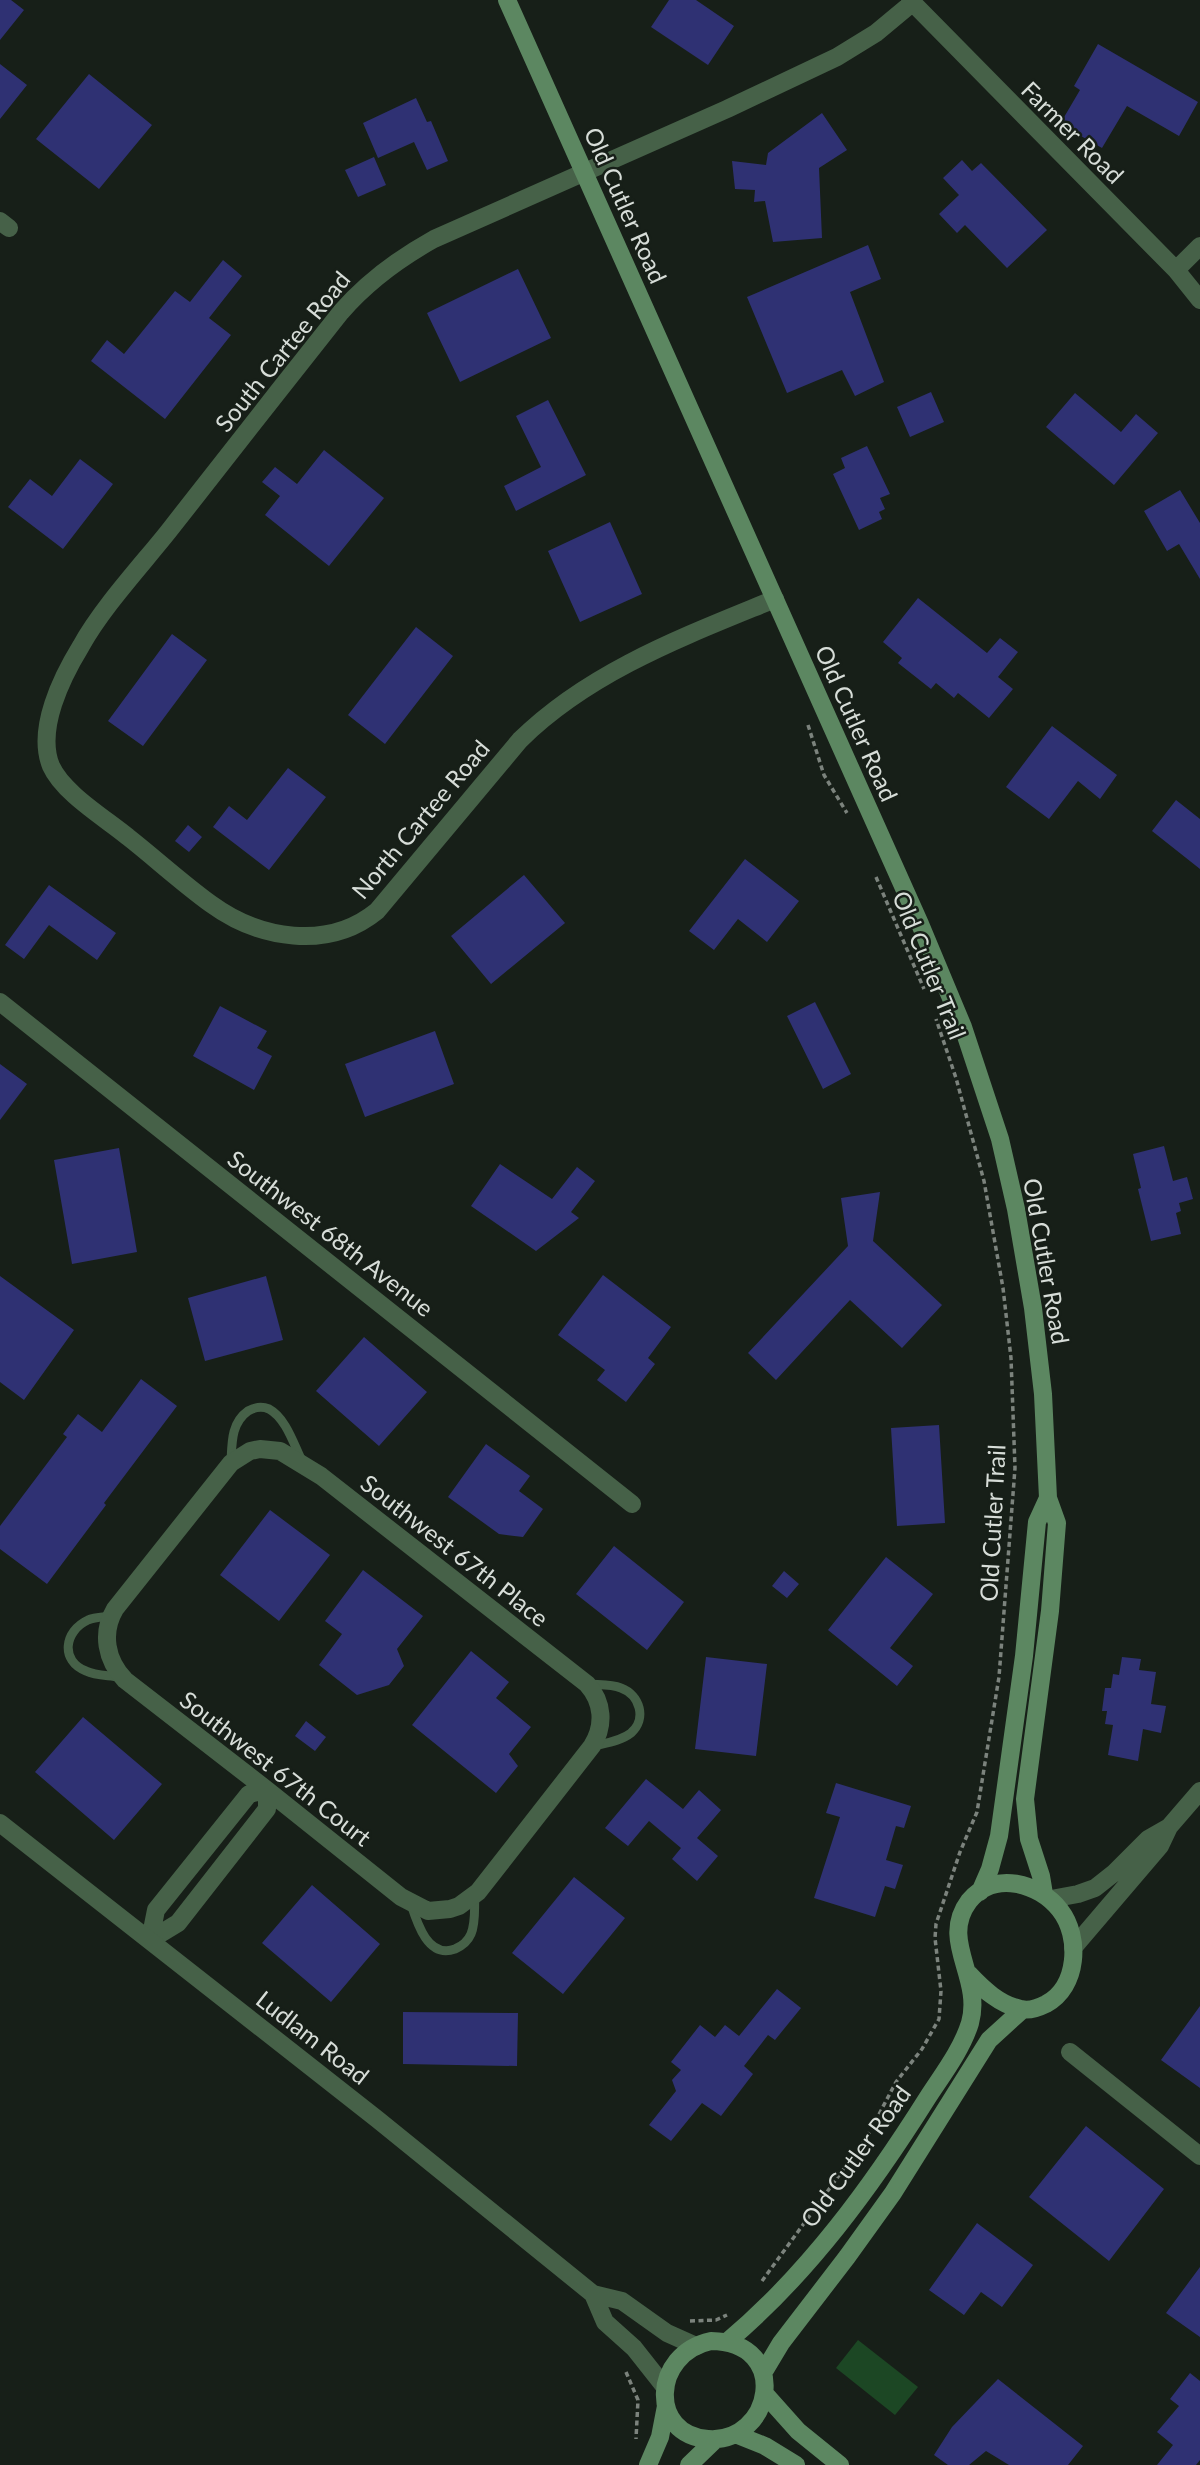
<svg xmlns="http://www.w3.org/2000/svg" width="1200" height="2465" viewBox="0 0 1200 2465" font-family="Lato,sans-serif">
<rect width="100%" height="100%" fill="#171f18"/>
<!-- green -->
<path fill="#1c4724" d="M858,2340L918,2387L895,2415L836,2368Z"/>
<!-- building -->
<path fill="#2f3173" d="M0,0H11L24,10L0,40Z
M669,0H696L734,26L708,65L651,27Z
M1098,44L1198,102L1179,136L1127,106L1102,148L1060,124L1080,90L1074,86Z
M0,64L27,85L0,119Z
M89,74L152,125L99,189L36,139Z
M416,98L427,122L431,121L448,161L427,170L414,142L378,158L363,123Z
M822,113L847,150L819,168L822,238L773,242L765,201L754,202L755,190L735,189L732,161L766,165L768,153Z
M374,157L386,185L358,197L345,170Z
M962,160L972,171L981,163L1047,230L1007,268L965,225L957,233L939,214L959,195L943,178Z
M868,245L881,279L850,292L884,382L855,396L842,370L787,393L747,297Z
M223,260L242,276L209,318L231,335L165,419L91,361L107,340L124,354L175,291L190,302Z
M518,269L551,338L460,382L427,313Z
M931,392L944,422L910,437L897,407Z
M1075,393L1121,432L1136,414L1158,433L1114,485L1046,427Z
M548,400L586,475L516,511L504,486L541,467L516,416Z
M867,446L890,494L880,498L885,509L879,512L882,519L859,530L833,474L845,468L841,458Z
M324,450L384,498L329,566L265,515L280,496L262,482L275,467L297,484Z
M80,459L113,484L63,549L8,507L30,479L52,496Z
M1180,490L1200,523V579L1179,544L1167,551L1144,511Z
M610,522L642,594L580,622L548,551Z
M918,598L987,653L1000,638L1018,652L998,677L1013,689L989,718L958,693L954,698L936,683L931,689L898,663L902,658L883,642Z
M416,627L453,656L385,744L348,715Z
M172,634L207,660L143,746L108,721Z
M1052,726L1117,775L1100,799L1078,781L1049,819L1006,787Z
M288,768L326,797L269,870L213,827L229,806L247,820Z
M1176,800L1200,819V869L1152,831Z
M188,825L202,837L189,852L175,841Z
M745,859L799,901L767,942L738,919L714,950L689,931Z
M524,875L565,923L491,984L451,936Z
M49,885L116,933L97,960L49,925L24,959L5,945Z
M815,1002L851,1074L823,1089L787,1016Z
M220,1006L267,1031L257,1048L272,1056L254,1090L193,1056Z
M435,1031L454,1084L365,1117L345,1064Z
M0,1064L27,1084L0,1120Z
M1164,1146L1173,1181L1187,1177L1193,1199L1179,1203L1181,1211L1176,1213L1181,1234L1151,1241L1138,1189L1141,1188L1133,1154Z
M119,1148L137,1252L72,1264L54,1160Z
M500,1164L552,1199L577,1167L595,1181L571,1212L579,1218L536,1251L471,1206Z
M880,1192L873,1241L942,1305L902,1348L850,1300L776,1380L748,1353L848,1246L841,1198Z
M603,1275L671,1327L648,1358L655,1364L626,1402L597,1380L605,1370L558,1335Z
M0,1276L74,1330L24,1400L0,1382Z
M266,1276L283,1340L205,1361L188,1298Z
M364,1337L427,1392L379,1446L316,1391Z
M141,1379L177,1406L104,1503L106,1505L47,1584L0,1549V1526L67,1437L63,1434L78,1414L102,1432Z
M939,1425L945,1523L897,1526L891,1428Z
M486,1444L530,1476L519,1491L543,1509L523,1537L499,1534L448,1497Z
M270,1510L330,1555L279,1621L220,1575Z
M614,1546L684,1602L647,1650L576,1594Z
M886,1557L933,1594L890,1648L913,1666L897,1686L828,1630Z
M363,1570L423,1616L397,1649L404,1666L389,1685L357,1695L319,1665L342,1634L325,1621Z
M784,1571L799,1584L787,1598L772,1586Z
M471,1651L509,1682L496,1698L531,1727L509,1754L518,1766L496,1793L412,1725Z
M706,1657L767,1664L756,1756L695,1749Z
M1122,1657L1141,1659L1139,1670L1156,1672L1151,1704L1166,1706L1161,1733L1143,1729L1138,1761L1108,1755L1113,1725L1105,1724L1107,1711H1102L1105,1688H1111L1113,1674L1119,1675Z
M83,1717L162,1784L114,1840L35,1772Z
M306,1721L326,1737L315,1751L295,1736Z
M646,1779L683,1809L699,1790L721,1810L697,1838L718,1856L697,1881L672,1859L681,1848L649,1821L628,1846L605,1828Z
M836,1783L911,1806L904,1828L896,1826L886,1860L903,1865L895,1889L885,1886L875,1917L814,1898L840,1817L826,1813Z
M574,1877L625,1918L563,1994L512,1953Z
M312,1885L380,1944L331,2002L262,1943Z
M777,1989L801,2008L775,2040L768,2035L744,2066L753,2074L721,2116L702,2103L671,2141L649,2125L676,2091L672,2080L681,2070L671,2062L700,2025L715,2037L725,2025L739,2036Z
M1200,2006V2088L1161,2060Z
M403,2012L518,2013L517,2066L403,2064Z
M1086,2126L1164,2189L1109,2261L1029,2197Z
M977,2223L1033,2265L1002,2307L981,2292L964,2315L929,2290Z
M1200,2267V2337L1166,2313Z
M1190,2373L1200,2381V2460L1196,2465H1157L1173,2445L1157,2432L1179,2406L1170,2399Z
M998,2379L1083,2446L1068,2465H1009L986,2451L969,2465H948L934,2455L952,2427Z"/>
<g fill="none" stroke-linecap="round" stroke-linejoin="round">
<!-- path -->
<path stroke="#7c837d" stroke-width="3.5" stroke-dasharray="5 3.5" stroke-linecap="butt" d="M808,725L824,775L847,813
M876,877L924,989
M762,2281L867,2137L896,2082L922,2049L939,2019L941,1991L935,1938L936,1924L960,1852L977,1812L999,1677L1015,1468L1011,1358L1003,1288L984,1181L956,1078L936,1019
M690,2321L716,2320L727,2315
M626,2372L638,2400L636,2439"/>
<!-- service -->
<path stroke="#466148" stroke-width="9" d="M231,1462C232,1443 231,1423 248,1411C255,1407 262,1406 269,1409C286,1418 294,1445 302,1461
M111,1616C104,1617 94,1617 88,1620C64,1631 60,1661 86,1671C96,1676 108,1675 119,1677
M588,1684C599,1685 611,1684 621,1688C640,1695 647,1719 631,1733C621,1741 606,1743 594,1746
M411,1904C417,1923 428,1959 455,1949C462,1946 468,1941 471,1934C476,1922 474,1908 475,1895"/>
<!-- minor -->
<path stroke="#466148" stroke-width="18" d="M910,0L1176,270L1200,300
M0,221L9,228
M1176,270L1200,246
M775,599C685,636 590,671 520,740L377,911C328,951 259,939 211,904C182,883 156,859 128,837C105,818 63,793 51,766C36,729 62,677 81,646C102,608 140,567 168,532C225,459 283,385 341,312C368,281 398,259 434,239L727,109L837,57L876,33L912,3
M0,1002L632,1504
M260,1449L280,1451L321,1476L587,1684C603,1702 605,1725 592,1746L478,1892L459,1906L450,1909L428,1911L401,1897L267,1790L125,1680C106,1660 101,1633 115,1609L231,1463L250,1451Z
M267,1790V1809L178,1923L150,1940L156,1910L249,1794Z
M1070,2052L1200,2156"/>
<!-- tertiary -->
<path stroke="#466148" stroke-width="18" d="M0,1823L377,2119L593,2294L622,2301L667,2333L696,2346
M1051,1899L1078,1894L1095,1888L1114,1873L1148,1839L1169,1827
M1073,1948L1160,1846L1169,1827L1200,1791
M593,2294L605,2322L634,2348L664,2386"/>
<!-- secondary -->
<path stroke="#5c8761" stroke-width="18" d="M507,0L920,924L963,1027L1000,1139L1016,1209L1033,1308L1043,1394L1048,1498L1057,1523L1050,1611L1025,1799L1029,1839L1041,1876L1044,1894
M980,1892L990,1869L999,1836L1024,1656L1037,1522L1048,1498
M711,2341C793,2342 772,2444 708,2439C649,2435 651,2354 711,2341Z
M727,2342C808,2274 872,2186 928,2097C943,2074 962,2049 970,2023C983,1977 939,1941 969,1901C994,1870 1039,1883 1060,1910C1081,1937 1078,1987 1046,2004C1038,2008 1029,2011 1021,2009C1000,2005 983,1989 969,1974
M763,2373L781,2343L847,2257L893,2193L989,2040L1022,2010
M765,2394L798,2431L840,2465
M735,2434L765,2446L796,2465
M648,2465L660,2437L666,2406
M689,2465L716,2439"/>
</g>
<g text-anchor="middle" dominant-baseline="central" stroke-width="5" stroke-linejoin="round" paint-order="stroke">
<!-- street labels -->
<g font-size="24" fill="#d7ddd8" stroke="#171f18">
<text transform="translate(1073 132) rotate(45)">Farmer Road</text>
<text transform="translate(626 205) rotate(66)">Old Cutler Road</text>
<text transform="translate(282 351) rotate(-51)">South Cartee Road</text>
<text transform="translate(857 723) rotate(66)">Old Cutler Road</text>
<text transform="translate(420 819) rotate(-50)">North Cartee Road</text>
<text transform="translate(930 965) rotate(68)">Old Cutler Trail</text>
<text transform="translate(331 1233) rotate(38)">Southwest 68th Avenue</text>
<text transform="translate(1047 1261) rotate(80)">Old Cutler Road</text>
<text transform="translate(992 1523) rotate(-87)">Old Cutler Trail</text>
<text transform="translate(455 1550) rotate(38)">Southwest 67th Place</text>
<text transform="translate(276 1768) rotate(38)">Southwest 67th Court</text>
<text transform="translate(313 2037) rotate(38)">Ludlam Road</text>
<text transform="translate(855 2156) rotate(-54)">Old Cutler Road</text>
</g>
</g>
</svg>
